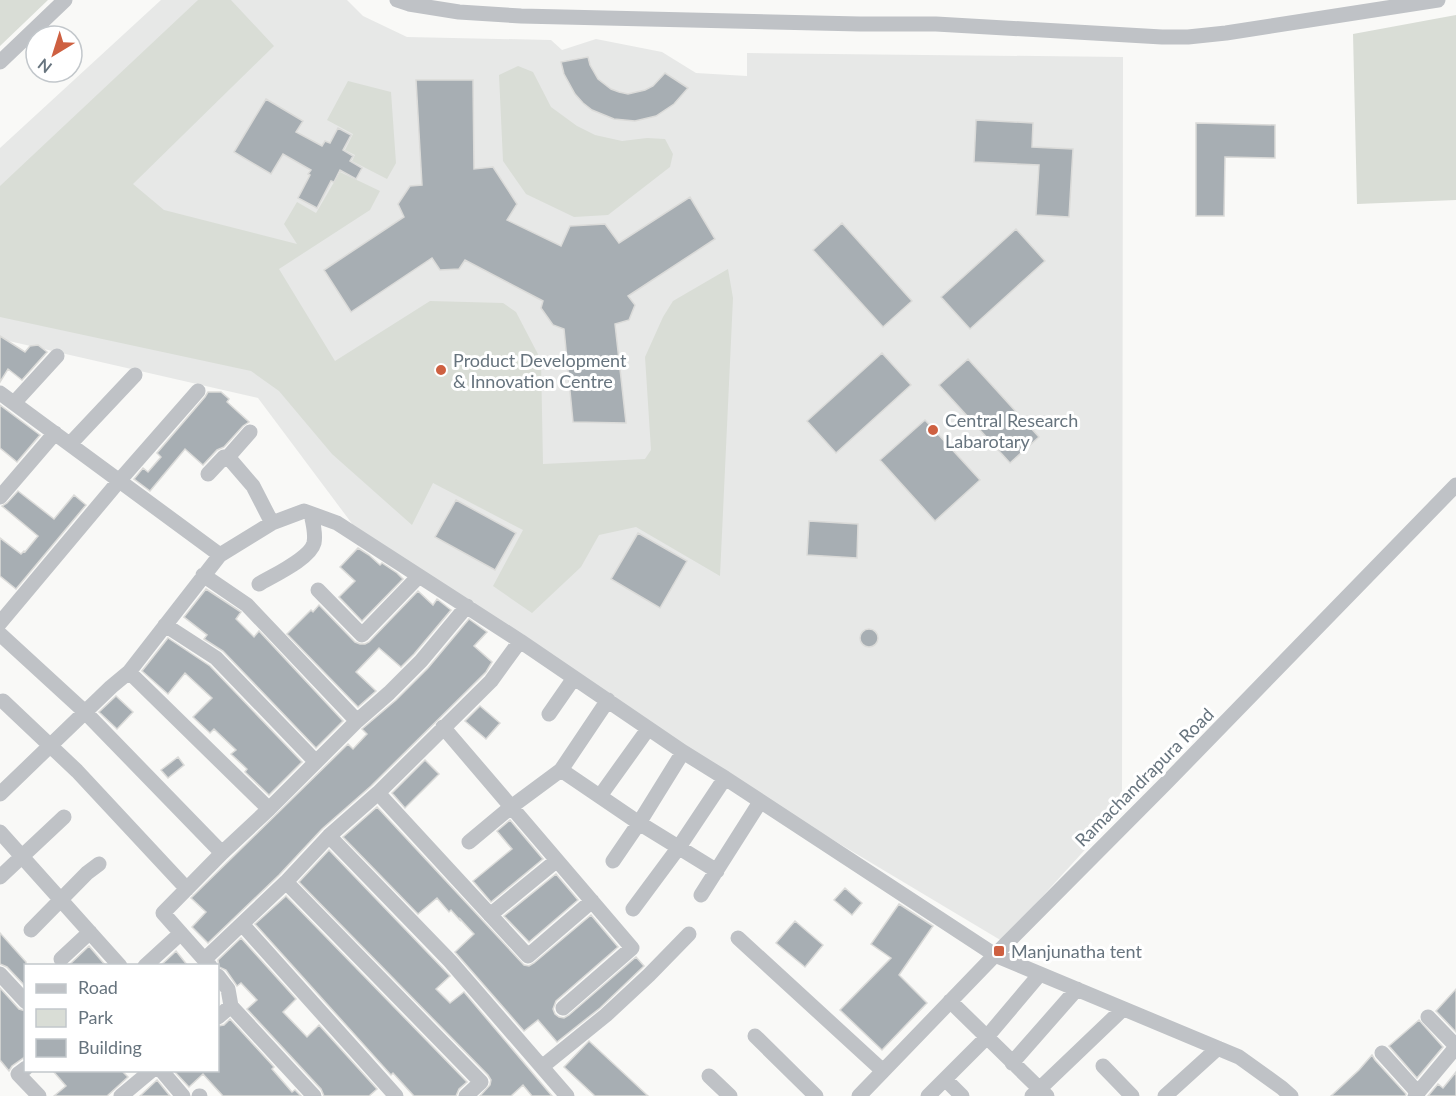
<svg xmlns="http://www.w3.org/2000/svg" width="1456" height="1096" viewBox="0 0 1456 1096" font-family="Lato,sans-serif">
<rect width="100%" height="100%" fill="#f9f9f7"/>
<!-- built -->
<path fill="#e7e8e7" d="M161,0H347L363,16L407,37L551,40L562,50L596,39L662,52L696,73L747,76V53L1123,57L1122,809L1002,941L741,785L353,525L258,398L0,339V148Z"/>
<!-- green -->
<path fill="#d9ddd6" d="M0,0H48L0,46Z
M198,0H231L274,46L133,184L164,210L297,244L284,224L297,202L316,213L340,172L380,191L370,210L279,269L335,361L430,301L503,303L516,312L541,360L543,464L645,459L651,450L645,357L663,317L673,301L728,269L733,298L720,576L636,527L599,535L581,567L532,613L493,586L523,530L433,483L412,525L332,454L279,391L251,371L0,317V186Z
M1456,15V200L1357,204L1353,34Z
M518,66L533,72L551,107L577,126L595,135L622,141L647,138L665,139L673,154L670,167L608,215L574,217L526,194L503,161L499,75Z
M348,81L391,92L396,163L387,179L352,161L355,155L345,150L353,134L327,120Z"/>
<!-- building -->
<path fill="#a7aeb3" stroke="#dbdbd9" stroke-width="1.5" d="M588,57L590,65L598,79L611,89L619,92L628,94L645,90L653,86L665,73L688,88L674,104L656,116L635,121L614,119L592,110L583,103L575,94L564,74L561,62Z
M416,80H473L474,169L493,167L517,204L507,220L561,246L570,226L605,224L619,243L690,197L715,239L628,296L635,305L629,320L615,324L626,423L573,422L564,329L553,325L541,308L543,301L465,260L459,269L440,270L432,258L351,312L324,270L404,217L398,204L410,186L422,185Z
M266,99L303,121L296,132L322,146L325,141L330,143L338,128L351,135L343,150L353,156L350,161L362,168L356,179L340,170L334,182L331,181L317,208L298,198L310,175L308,174L311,170L283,154L271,174L234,152Z
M976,120L1033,123L1032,147L1073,149L1069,217L1036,215L1039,165L974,162Z
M1196,123L1275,125V158L1225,157L1224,216H1196Z
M842,223L912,301L883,327L813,250Z
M1016,229L1045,261L970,329L941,297Z
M0,336L25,352L30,346L38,345L47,352L22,380L8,369L0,382Z
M882,353L911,385L836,453L807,421Z
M968,359L1039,437L1010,463L939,385Z
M208,392H221L229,399L227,402L249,422L243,426L224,447L217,450L203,465L185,449L150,491L134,479L143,468L148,472L161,457L157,453L205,397Z
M0,405L40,435L17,462L0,448Z
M925,420L980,480L935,521L880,460Z
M18,491L54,519L74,495L86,505L16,589L0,576V538L21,554L24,551L25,552L38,536L2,506L7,503Z
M456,500L516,533L495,570L435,537Z
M809,521L858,524L857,558L807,555Z
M638,533L687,561L660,608L611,579Z
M358,548L369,555L380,565L382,563L397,573L403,579L362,621L339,597L355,581L340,567Z
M206,589L241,612L236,619L254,637L259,631L343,721L316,748L223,651L204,639L207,635L184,617Z
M418,591L433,605L437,599L451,610L414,654L401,667L379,648L356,672L376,691L358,707L287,634L311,610L313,612L319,605L355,642L360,644H365L369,642Z
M469,619L487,632L474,646L492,662L486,672L371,786L322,829L279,875L208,943L192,927L206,912L191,898L348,744L353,749L367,734L362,729L396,700L428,668Z
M860 638a9 9 0 1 1 18 0a9 9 0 1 1-18 0Z
M168,638L210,666L302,762L269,795L245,772L247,769L231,754L236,750L214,729L210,733L193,717L212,698L185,673L168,694L142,671Z
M116,696L133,712L117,729L99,712Z
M480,706L500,723L486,739L465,721Z
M178,757L184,765L168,778L161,770Z
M425,760L439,774L405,808L392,793Z
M377,807L524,965L529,966L534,963L591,915L618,947L556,1001L553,1009L555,1014L559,1017L564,1018L569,1015L636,957L644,966L600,1008L557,1042L538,1020L524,1031L455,952L474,934L460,919V920L451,910L449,912L437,898L418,914L343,837Z
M510,820L543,859L491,902L473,881L512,849L497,831Z
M329,850L450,976L436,989L450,1003L464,992L552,1096H532L523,1085L511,1096H480L490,1085L491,1080L488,1075L299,882Z
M556,874L578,900L529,942L504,916Z
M845,888L862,903L852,915L834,900Z
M286,896L467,1082L459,1089L456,1096H414L393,1073L391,1075L255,924Z
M899,904L933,926L899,975L927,1003L882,1050L840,1010L891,958L871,944Z
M795,921L823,945L805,967L776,943Z
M0,933L26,962V987L7,967L0,964Z
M241,938L296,999L283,1012L307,1037L319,1025L377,1089L369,1096H324L321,1089L247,1009L257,1000L241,983L237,986L226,970L219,967L218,960Z
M89,946L106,966H68Z
M176,951L188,966H160L173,954Z
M0,988L19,1009L26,1011V1056L12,1066L9,1071L0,1060Z
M1456,989V1032L1436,1011Z
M230,1019L274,1067L272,1069L292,1092L295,1090L301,1096H223L203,1074L189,1087L174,1071H218V1026L224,1025Z
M1419,1020L1443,1047L1417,1078L1389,1046Z
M589,1041L632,1081L648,1096H595L564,1067Z
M1372,1055L1375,1060L1406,1094L1405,1096H1331L1359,1070Z
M53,1071H122L128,1077L107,1096H54L66,1086Z
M1456,1072V1096H1428L1438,1084L1443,1088Z
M157,1080L170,1096H140Z"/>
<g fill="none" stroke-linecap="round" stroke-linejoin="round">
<!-- minor -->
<path stroke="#bfc2c6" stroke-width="15" d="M397,0L409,4L459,12L521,16L860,24H936L1162,37H1188L1226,33L1438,0
M0,62L65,0
M0,393L220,555L272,523L304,511L337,523L520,641L683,752L725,778L995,955L1239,1057L1282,1088L1291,1096
M14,403L57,356
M70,444L135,375
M228,457L250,432
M208,474L224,457H228L253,486L272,523
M0,497L55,433
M203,575L247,605L357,721
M259,584C272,576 310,559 314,543C316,534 313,523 311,514
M318,590L362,635L419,576
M0,623L119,481L198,391
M165,625L216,658L316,762
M0,634L85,712L222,853
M129,672L269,809
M3,701L77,771L187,889
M549,714L574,678
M443,727L632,948L563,1008
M561,770L639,823L717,871
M378,793L528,956L592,901
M0,794L111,687L129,672L220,555
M600,796L648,729
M0,832L120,966
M329,836L450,961L567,1096
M469,842L511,807L561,770L608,700
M613,861L639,823L683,752
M0,877L64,817
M286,882L481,1082L466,1096
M701,895L760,802
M633,909L679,847L725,778
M490,915L556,861
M242,924L396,1096
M31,930L87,873L99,864
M738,938L883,1071
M61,959L90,932
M205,959L286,882L329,836L378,793L491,681L520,641
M145,966L181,933
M210,966L163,913L222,853L269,809L357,721L389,693L421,661L467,606
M0,974L26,1002
M218,976L228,989L231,1006L314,1096
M950,1001L1047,1096
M218,1017L231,1006
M1428,1017L1456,1046
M755,1036L816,1096
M1382,1053L1418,1093
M1012,1063L1077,989
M543,1066L606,1015L649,975L689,934
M1103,1066L1132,1096
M26,1068L18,1074L39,1096
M161,1070L183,1096
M709,1076L730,1096
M945,1079L962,1096
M121,1096L152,1070
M199,1096H200
M859,1096L995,955L1165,784L1456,485
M928,1096L986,1038L1040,974
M1032,1096L1123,1009
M1165,1096L1218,1048
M1415,1096L1456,1047"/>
</g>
<!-- markers -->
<g fill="#ce6041" stroke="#fff" stroke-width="2">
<circle cx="441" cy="370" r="6"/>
<circle cx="933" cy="430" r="6"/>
<rect x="993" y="945" width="12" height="12" rx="3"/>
</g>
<g text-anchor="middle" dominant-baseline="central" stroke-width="6" stroke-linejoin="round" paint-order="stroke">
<!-- poi labels -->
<g font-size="18" fill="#67747e" stroke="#fff" text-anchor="start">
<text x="453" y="360">Product Development<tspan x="453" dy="21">&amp; Innovation Centre</tspan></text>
<text x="945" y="420">Central Research<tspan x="945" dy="21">Labarotary</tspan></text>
<text x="1011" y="951">Manjunatha tent</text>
</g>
<!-- street labels -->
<g font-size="18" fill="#67747e" stroke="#fff">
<text transform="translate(1144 777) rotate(-45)">Ramachandrapura Road</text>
</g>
</g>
<!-- legend -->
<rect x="24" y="964" width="195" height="108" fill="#ffffff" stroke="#c2c7cb" stroke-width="1.5"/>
<rect x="36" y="984" width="30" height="9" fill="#bfc2c6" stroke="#c2c7cb" stroke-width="1.5"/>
<text x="78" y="994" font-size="18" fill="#67747e">Road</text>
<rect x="36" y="1009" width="30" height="18" fill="#d9ddd6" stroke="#c2c7cb" stroke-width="1.5"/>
<text x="78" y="1024" font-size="18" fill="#67747e">Park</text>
<rect x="36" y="1039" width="30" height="18" fill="#a7aeb3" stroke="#c2c7cb" stroke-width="1.5"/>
<text x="78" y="1054" font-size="18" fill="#67747e">Building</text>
<!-- north arrow -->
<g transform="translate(54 54) rotate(218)"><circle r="28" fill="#ffffff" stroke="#c2c7cb" stroke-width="1.5"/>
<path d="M0-4.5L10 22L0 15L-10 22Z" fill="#ce6041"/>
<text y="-9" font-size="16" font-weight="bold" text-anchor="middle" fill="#67747e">N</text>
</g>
</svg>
